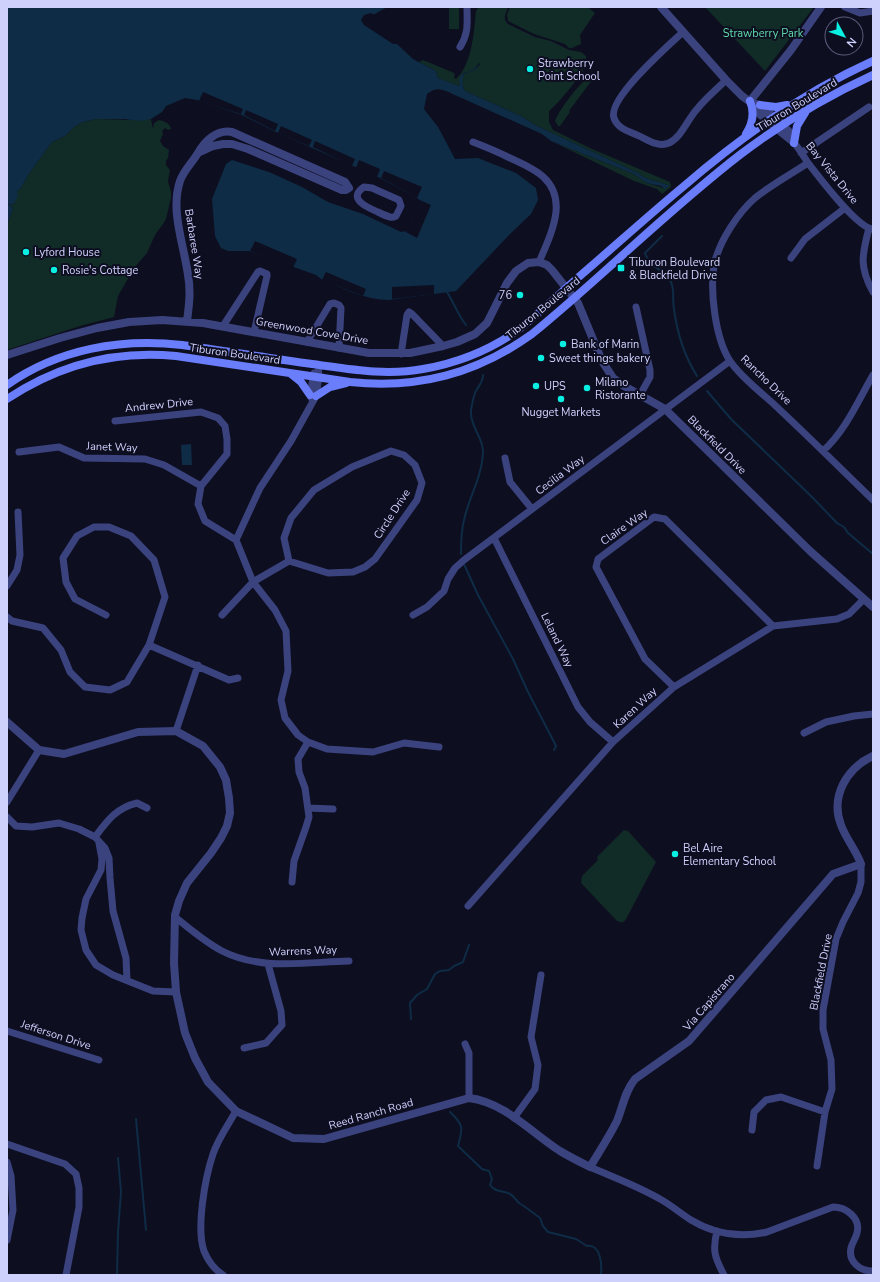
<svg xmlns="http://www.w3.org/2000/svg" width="880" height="1282" viewBox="0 0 880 1282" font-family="'Nunito Sans',sans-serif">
<rect width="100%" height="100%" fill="#0e0e21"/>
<!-- green -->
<path fill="#112b26" d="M479,7H508C506,14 502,18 508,24L535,37L551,41L569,50L581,52L586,56V61L582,67L583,72C572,85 562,100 549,111V122L553,130L592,149L670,182L671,187L662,194L657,189L634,181L551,141L634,174L647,183L664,188L667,185C657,180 646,181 638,173L535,125L521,116L465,91C462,87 461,79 464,74L475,70L480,64L479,63L473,70L462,74L460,84L458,86L438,78L436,71L419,62L423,60L452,72L455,74L454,78L456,79C472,64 474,32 476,11Z
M510,7H588L595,13L580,35L581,44L572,48H569L565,44L534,34L508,21L507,15Z
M705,7H814L765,71Z
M449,8H459V29H449Z
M591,74L595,76L569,111L570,112L560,126H558L555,121C561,106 579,85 591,74Z
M96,119C114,119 133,121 151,119L153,129L154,123L159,120C164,121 170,123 171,129L168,130L165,128L162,131L163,134L160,141L163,146L169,150L168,158L166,161V165L170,170L168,181L171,192V198L166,219L163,224L155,235L147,253L134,268L118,296L114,317L80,326L7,350V225L13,208L7,203L13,205L17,191L21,188L28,175L52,142L65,136L74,127L83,122Z
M624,830L628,831L656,862L626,919C624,923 622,923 617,921L581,883L582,876L598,860L597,857Z"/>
<!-- water -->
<path fill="#0e2c45" d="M7,7H387L375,14H372L371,13L364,15L361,20L364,25L393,44H397L413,59L436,71L438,78L459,86L460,84L459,80L462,74L473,70L480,63L475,70L464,74C462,79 462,87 465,91L521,116L535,125L638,173C646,181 657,180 667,185L669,184V186L665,189L661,186L647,183L634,174L551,141L542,134L446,91C437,88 434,89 427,94L424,109L438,127L455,159L478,158L516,173L536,188L538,200L531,214L509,235L456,291L389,300C365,300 342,288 321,279L316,275L249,251H228L221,248L215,236L212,199L226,164L232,160L269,172L302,187L328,202L363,214L401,232L408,230L421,201L417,198L378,177L276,132L242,115L197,100L185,98L166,106L162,112L151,119L140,121L124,119H96L83,122L74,127L65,136L52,142L28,175L21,188L17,191V194L18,196L13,205L7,203L13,208L7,225Z
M191,444L192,465H182L181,445Z"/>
<!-- pier -->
<path fill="#0e0e21" d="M203,92L243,109L241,114L199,101Z
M246,110L278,124L275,131L244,115Z
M281,126L312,140L309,146L278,133Z
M315,141L355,159L352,166L313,147Z
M359,160L380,169L377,177L356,168Z
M384,171L422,187L417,198L381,178Z
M420,200L431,205L417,238L404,231L408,230L421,201Z
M255,241L297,259L293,268L250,251Z
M326,272L366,289L363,296L322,280Z
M434,285V294L392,299V287Z"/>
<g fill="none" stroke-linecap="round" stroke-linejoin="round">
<!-- stream -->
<path stroke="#0e2c45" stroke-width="2" d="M662,236L645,253C649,267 665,270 671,282C675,291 672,300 674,309C677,332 685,357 697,376
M447,292C454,303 458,315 466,325
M707,391L731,419L811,496L837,523L844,527L848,533L873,554
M461,554C461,542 461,532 464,520C469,497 482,477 483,453C484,438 470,427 471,412C471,408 474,394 476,391C479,385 483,382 483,375
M464,564L478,595L513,659L528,692L553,740L556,746L554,750
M411,1019L410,1003L417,995L427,989L435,974L440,971L449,970L454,966L463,962L469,945
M450,1112C464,1125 463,1128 458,1146L482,1169L489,1171L492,1179L490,1185C496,1193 503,1190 510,1194C514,1196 516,1200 519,1203C526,1207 533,1213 540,1218L543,1226L548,1232L576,1239L587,1246C601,1244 602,1265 601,1275
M136,1119L146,1230
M117,1275L118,1232L121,1192L118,1158"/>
<!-- minor -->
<path stroke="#3b437e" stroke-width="7" d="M845,7L860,13L873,11
M683,32C669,45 607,99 614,118C617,128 628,131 637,135C647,139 658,148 669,143C682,137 688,118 698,108C706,98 717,89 726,80
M460,47C469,33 467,23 467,7
M783,125L791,133L794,143
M777,129C782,134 788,138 794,143C799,148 804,157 808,163C819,177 857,228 873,229
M473,142C486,147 498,152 510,158C535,169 559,180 556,212C554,229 546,246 539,262
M801,153L869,107
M808,163C791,174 771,185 755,198C738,213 721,239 715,261C709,288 715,338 730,361C743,380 764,394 780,410C811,439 842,470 873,500
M364,187L372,188L399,200L401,206L396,216C394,217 393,218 390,217C386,216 382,214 378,212C369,208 346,199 364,187Z
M869,228C862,255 859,267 873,292
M791,258L805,239L845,208
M636,307L650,370V377L640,395
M223,326L258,272L260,271L267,274V276L254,332
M307,342L330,304L334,303L339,305L341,308L339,348
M401,354L407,315L409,312L412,314L443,346
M318,365L319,377L316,396L291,441L260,488L236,540L253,582L275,610L286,631L288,671L281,700L285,718L298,735L308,742L327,749L373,752L404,743L439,747
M311,398L310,395L314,373
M115,421L201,412L218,418L225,426L227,439V454L201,486L198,504L205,521L236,540
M391,451L404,455L415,465L422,483L417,500L375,559L365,567L353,572L328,573L289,561L284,538L291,518L314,490L352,467Z
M823,451C846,430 858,401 873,375
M19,452L59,447L84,458L145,459L164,465L201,486
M505,458L510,482L532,509
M494,538L578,707L590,722L613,742
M7,586L17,570L20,555L18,512
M222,615L253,582L289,561
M413,615L427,607L444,591L448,579L455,568L464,560L730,361
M7,617L12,621L43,628L61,650L70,672L85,687L110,690L127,682L149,645L165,597L154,560L131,536L109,527H94L77,536L63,558L66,582L75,599L106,615
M149,645L229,680L238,678
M674,687L645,659L596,567L598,559L654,517L665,519L773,626
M176,731L198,665
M804,733L826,722L854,716L873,714
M7,802L39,750
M308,808L333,809
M7,817L16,826L32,827L59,823L79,829L95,837L105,848L109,858L110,878L113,911L126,958L127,980
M95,837C107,821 116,808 137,803L147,808
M99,843L102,859L101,870L86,899L82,918L81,930L86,950L96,965L113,975L153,991L176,992
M292,882L294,861L306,827L309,817L305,788L299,772L298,759L308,742
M468,906L613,742L674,687L773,626L837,619L849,614L864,599
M175,917C190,929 205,942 222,951C261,971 307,962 349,961
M7,1031L99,1060
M465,1044L469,1053V1098
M244,1048L266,1043L282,1025L281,1011L268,964
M514,1118L535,1089L538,1065L531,1037L541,975
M752,1130L754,1112L766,1100L781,1097L825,1112
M7,1144L65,1164L76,1174L79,1188V1207L66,1275
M7,1162L11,1176L13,1210L7,1240
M817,1166L825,1112L832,1089L831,1060L823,1029V1010L836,939L843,922L858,893L861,882V864
M590,1167C613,1177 638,1186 660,1199C671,1205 680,1213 691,1220C714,1234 741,1238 767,1232L833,1207C846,1207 861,1218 857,1233C856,1238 852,1243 851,1248C848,1262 860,1271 873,1271
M717,1231C712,1251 715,1258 724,1275
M223,1275C214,1269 208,1261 204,1251C196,1228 205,1178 213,1154C218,1139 228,1125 236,1111"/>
<!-- tertiary -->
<path stroke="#3b437e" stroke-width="8" d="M661,7L726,80L742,96L753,104L756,111L777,129
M750,101L791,50L821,7
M756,104L760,105L783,125
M187,321C189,306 191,291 188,275C184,245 170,211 180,181C184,170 192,163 198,153C205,141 217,129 232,132L345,182L349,188L346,190H342L248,149L232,144H223L213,146L198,153
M7,355L60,338L97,328L129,322L162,320L203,323L369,353H410L443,346L457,342L475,334L487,323L507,283L516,271L528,263L539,262L547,265L552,270L578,303L602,361L613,378L624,386L665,409L810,551L873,607
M7,722L39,750L64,754L138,732L176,731L203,746L220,767L226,780L229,798L230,813L227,826L221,838L211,853L187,883L179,901L175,915L174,963L176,992L185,1033L195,1058L208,1082L236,1111L293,1138L324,1139L469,1098C504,1102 532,1133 560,1151C570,1157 580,1162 590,1167C599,1152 609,1137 617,1121C623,1106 625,1091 635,1079L689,1041L833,874L861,864C856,850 846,839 841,825C830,796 847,768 873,756"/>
<!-- secondary -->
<path stroke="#6a7dfa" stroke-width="8" d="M760,105L776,107L787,105
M746,134C753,123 755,113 750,101
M794,143L797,126L805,113
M291,374L301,382L310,395
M7,385C58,349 121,338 182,345C225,351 268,358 312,364C349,369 385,376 423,369C457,363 490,350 518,330C540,313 560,293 581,275C616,245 649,215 684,186C741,137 804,92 873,61
M316,396L330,387L346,383
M7,399C58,365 115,350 176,356L350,382C418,389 476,374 532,334C603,276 668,210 741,154C782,123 827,96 873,75"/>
</g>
<!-- markers -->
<g fill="#09f0e3" stroke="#0e0e21" stroke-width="1.5">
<circle cx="530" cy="69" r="4"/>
<circle cx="26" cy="252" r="4"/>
<rect x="617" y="264" width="8" height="8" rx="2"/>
<circle cx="54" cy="270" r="4"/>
<circle cx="520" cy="295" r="4"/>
<circle cx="563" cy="344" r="4"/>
<circle cx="541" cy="358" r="4"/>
<circle cx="536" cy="386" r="4"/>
<circle cx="587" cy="388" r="4"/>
<circle cx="561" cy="399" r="4"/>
<circle cx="675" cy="854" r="4"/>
</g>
<g text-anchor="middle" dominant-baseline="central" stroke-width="4" stroke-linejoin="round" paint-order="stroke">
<!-- park labels -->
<g font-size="11" fill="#5edaa8" stroke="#0e0e21">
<text x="763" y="33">Strawberry Park</text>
</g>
<!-- poi labels -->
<g font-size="11" fill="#cfd1fd" stroke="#0e0e21" text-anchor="start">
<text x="538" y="63">Strawberry<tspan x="538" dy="13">Point School</tspan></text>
<text x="34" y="252">Lyford House</text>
<text x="629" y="262">Tiburon Boulevard<tspan x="629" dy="13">&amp; Blackfield Drive</tspan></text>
<text x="62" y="270">Rosie's Cottage</text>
<text x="512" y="295" text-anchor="end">76</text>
<text x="571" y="344">Bank of Marin</text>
<text x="549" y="358">Sweet things bakery</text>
<text x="595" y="382">Milano<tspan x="595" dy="13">Ristorante</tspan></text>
<text x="544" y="386">UPS</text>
<text x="561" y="412" text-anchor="middle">Nugget Markets</text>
<text x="683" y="848">Bel Aire<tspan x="683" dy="13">Elementary School</tspan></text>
</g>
<!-- street labels -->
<g font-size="11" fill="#cfd1fd" stroke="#0e0e21">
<text transform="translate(797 105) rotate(-31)">Tiburon Boulevard</text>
<text transform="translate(832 173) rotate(51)">Bay Vista Drive</text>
<text transform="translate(194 244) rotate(81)">Barbaree Way</text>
<text transform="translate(543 308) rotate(-39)">Tiburon Boulevard</text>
<text transform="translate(312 331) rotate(10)">Greenwood Cove Drive</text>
<text transform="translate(235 354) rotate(8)">Tiburon Boulevard</text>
<text transform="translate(766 380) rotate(44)">Rancho Drive</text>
<text transform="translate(159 405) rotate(-6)">Andrew Drive</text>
<text transform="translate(717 445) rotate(45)">Blackfield Drive</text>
<text transform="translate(112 447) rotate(2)">Janet Way</text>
<text transform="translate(560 475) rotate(-37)">Cecilia Way</text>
<text transform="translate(392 514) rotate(-57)">Circle Drive</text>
<text transform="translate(624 527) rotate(-35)">Claire Way</text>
<text transform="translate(557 640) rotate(64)">Leland Way</text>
<text transform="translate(635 708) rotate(-43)">Karen Way</text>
<text transform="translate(303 951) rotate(-2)">Warrens Way</text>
<text transform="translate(821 972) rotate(-79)">Blackfield Drive</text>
<text transform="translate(709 1002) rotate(-49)">Via Capistrano</text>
<text transform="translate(56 1035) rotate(18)">Jefferson Drive</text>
<text transform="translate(371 1114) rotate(-16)">Reed Ranch Road</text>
</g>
</g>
<!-- border -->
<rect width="880" height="1282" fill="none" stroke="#cfd1fd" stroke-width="16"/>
<!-- north arrow -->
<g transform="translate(844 36) rotate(130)"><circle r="19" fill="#0e0e21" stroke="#5b5c79"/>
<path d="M0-3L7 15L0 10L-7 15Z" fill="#09f0e3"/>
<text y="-6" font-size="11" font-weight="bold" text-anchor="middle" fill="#cfd1fd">N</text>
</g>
</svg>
